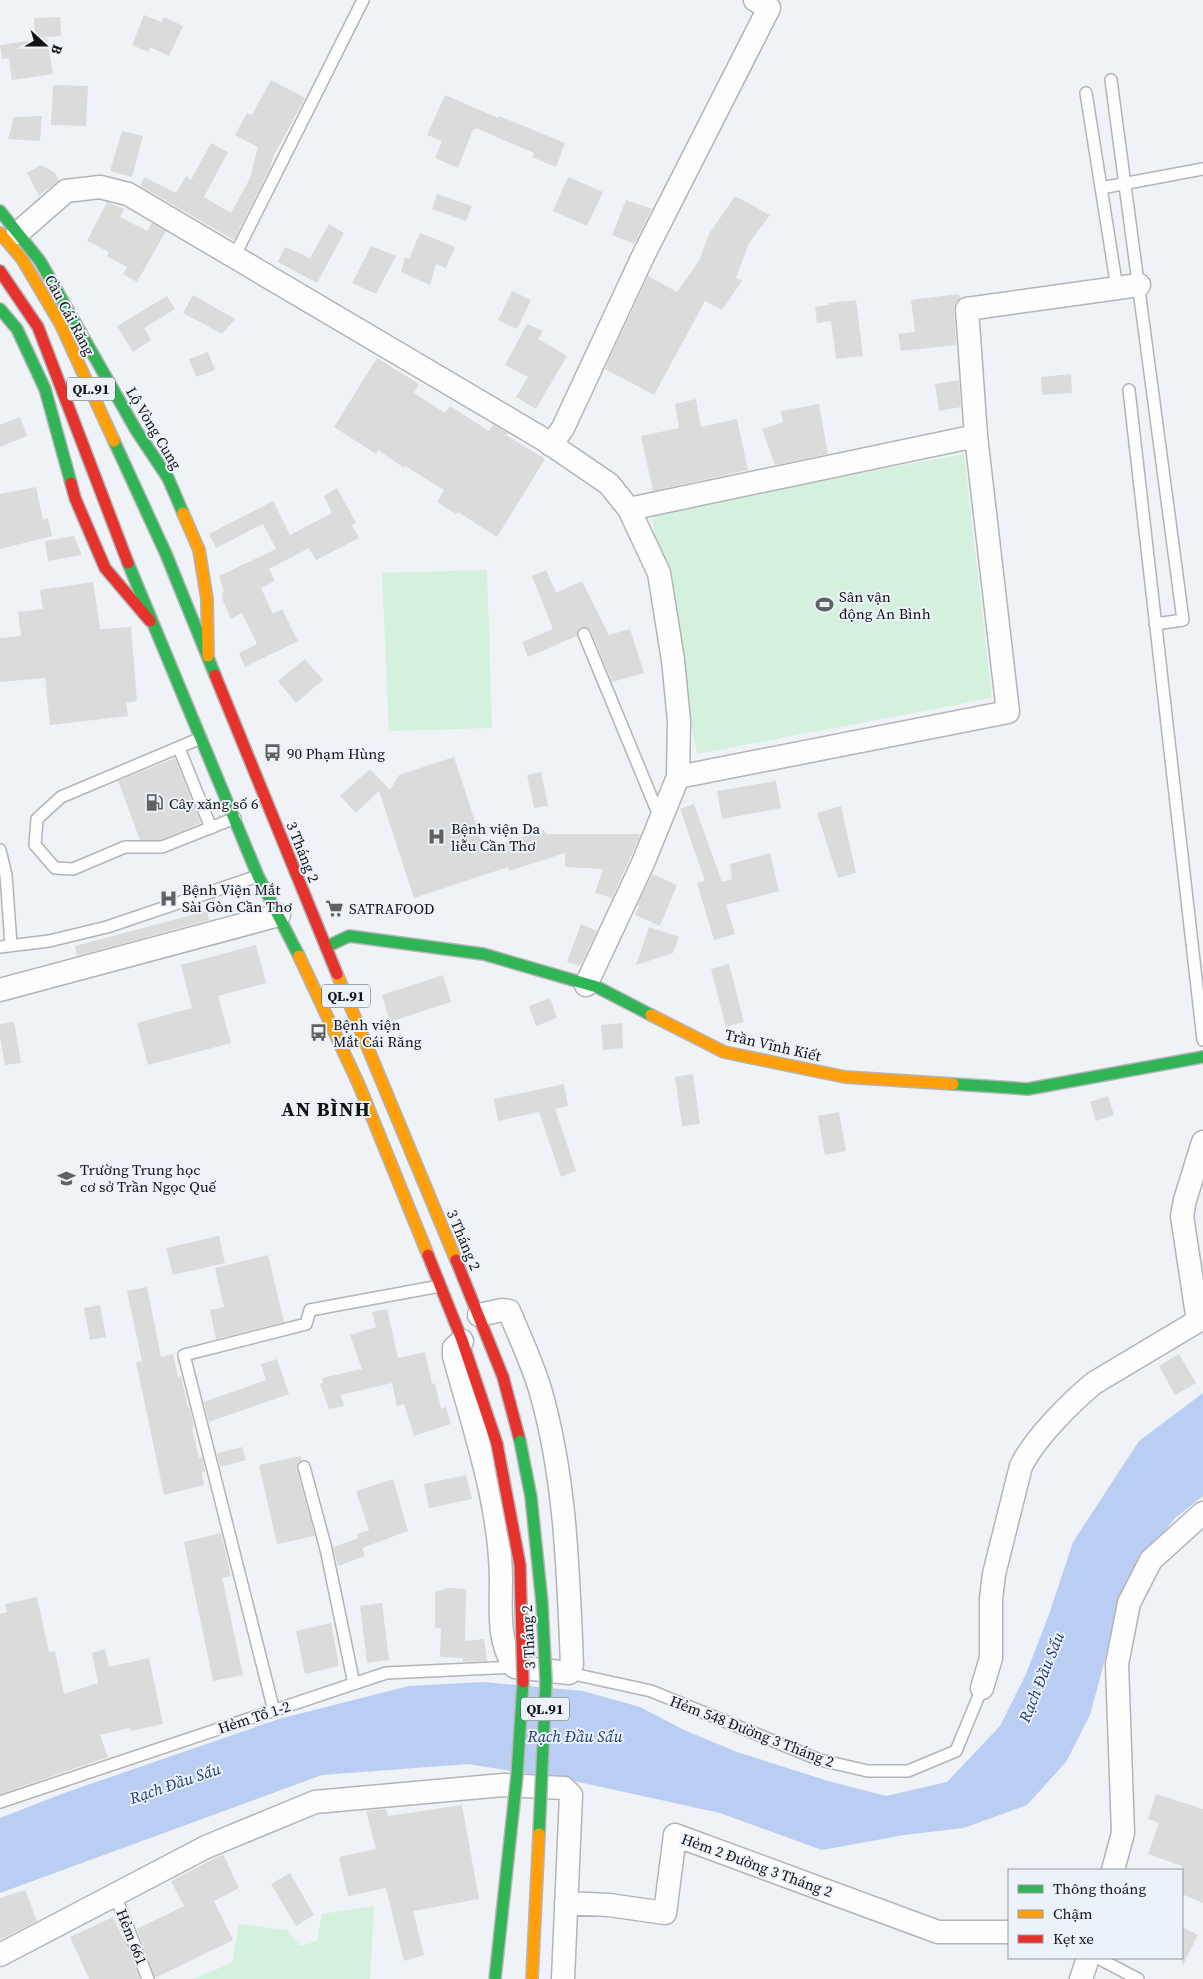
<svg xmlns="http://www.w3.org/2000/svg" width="1203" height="1979" viewBox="0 0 1203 1979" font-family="'Source Serif 4',serif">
<rect width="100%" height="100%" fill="#eff2f6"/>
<!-- green -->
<path fill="#d4f1de" d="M964,454L992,698L697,754L651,512Z
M487,570L492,728L389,731L382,573Z
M374,1906L370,1979H193L232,1963L239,1924L287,1930L300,1946L317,1941L322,1914Z"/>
<!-- water -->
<path fill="#b9cef2" d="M1203,1393V1496L1175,1518L1126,1581L1090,1715L1066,1762L1027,1805L964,1828L904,1835L822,1850L720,1813L574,1781L468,1764L322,1775L0,1893V1818L67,1792L279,1719L409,1686L483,1682L583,1691L640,1707L684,1730L737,1752L828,1781L886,1796L947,1782L1000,1726L1026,1674L1048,1617L1073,1542L1139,1441Z"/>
<!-- building -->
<path fill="#dbdbdc" d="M144,15L162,22L164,17L183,26L169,56L150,47L148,52L132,45Z
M60,17L61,36L35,38L34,18Z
M47,38L53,74L12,80L9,58L2,59L0,45Z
M271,80L305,98L273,157L270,168L234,240L140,186L144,177L176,193L186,176L191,180L211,143L228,152L204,197L231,213L250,178L258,147L235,135L247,113L252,115Z
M53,85L88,86L86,126L51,125Z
M445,95L498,118L499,116L565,143L556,167L532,157L534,153L476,128L475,130L473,129L458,168L435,158L442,141L427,135Z
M42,116L40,141L8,139L14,117Z
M122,131L143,136L132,177L110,171Z
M41,165L55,173L59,180L39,196L27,173Z
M568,177L603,192L587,226L553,211Z
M437,194L472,206L466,221L432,209Z
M735,196L770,215L749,243L736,278L742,281L722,310L705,301L654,395L605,369L648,276L677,292L699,261L709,234Z
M626,200L652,209L634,244L612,235Z
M107,202L124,209L120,217L147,231L152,223L166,231L137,282L123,274L127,267L107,256L109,252L87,241Z
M329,224L344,233L317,283L278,262L285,247L310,258Z
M420,233L455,247L446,268L436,264L430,285L401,272L405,257L409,259Z
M371,246L396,256L376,294L352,283Z
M512,291L531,300L517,329L498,320Z
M959,294L960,298L955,303L954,309L956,345L901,351L898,334L915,332L911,300Z
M193,295L235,319L222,334L183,313Z
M167,296L175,309L144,328L151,340L133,352L117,326Z
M856,300L863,356L836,359L831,321L817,323L815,307L829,305V303Z
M527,324L543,331L538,339L567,356L536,409L516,397L528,377L505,365Z
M208,352L215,370L196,377L189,359Z
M377,358L419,384L414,393L445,413L450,406L489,431L493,425L508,433L506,435L545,459L497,537L458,512L456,514L437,502L444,490L405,466L404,468L378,450L376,454L334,427Z
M1071,374L1072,393L1042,395L1041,377Z
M959,380L961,407L939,411L935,384Z
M696,399L701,427L737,419L748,470L653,491L641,436L679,428L675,404Z
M819,404L828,454L775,465L762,429L783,422L781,411Z
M20,417L27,436L0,447V425Z
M36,487L43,520L48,518L52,536L0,549V494Z
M337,488L356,523L352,525L359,538L316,560L309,548L269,569L275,581L261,588L273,614L282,609L298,641L245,667L239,653L257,644L242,613L231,619L223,601L222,592L224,591L219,576L276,549L263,524L216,548L209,534L273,501L290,535L332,513L324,496Z
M74,536L82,555L48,561L45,541Z
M546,570L556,593L582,581L609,635L630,629L644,673L612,682L591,631L585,627L578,629L577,636L528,657L522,642L553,629L532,576Z
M93,582L100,629L131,627L137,701L126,703L128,716L50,725L45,678L0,682V638L21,636L18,612L43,609L40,590Z
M305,659L323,680L296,703L278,681Z
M454,757L484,849L544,830L546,834H641L612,898L595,893L603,869L565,867V853L509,871L508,867L414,898L379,791L356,813L340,796L370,769L390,790L399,775Z
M175,758L201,823L161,840H140L118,781Z
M541,772L548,806L534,808L527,775Z
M776,781L781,808L722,819L717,791Z
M694,804L722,882L732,879L730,864L770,853L779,891L726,905L735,934L714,940L697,883L705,881L680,809Z
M841,806L856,873L838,878L817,813Z
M652,874L677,885L660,926L635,915L639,906H637Z
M207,911L209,920L77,956L75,946Z
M581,924L597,931L580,966L567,962Z
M649,927L679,937L673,953L636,965Z
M256,945L266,983L218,996L231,1043L148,1065L137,1023L192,1008L181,965Z
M729,964L744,1022L726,1027L711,969Z
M443,975L451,1002L390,1022L382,995Z
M550,998L557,1018L536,1026L529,1006Z
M14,1022L21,1063L5,1065L0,1037V1024Z
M622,1023L623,1048L603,1050L601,1025Z
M693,1074L700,1124L682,1126L675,1077Z
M564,1084L568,1106L555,1109L576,1171L561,1177L539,1112L498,1121L494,1099Z
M1108,1096L1114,1115L1096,1121L1090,1102Z
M839,1112L846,1151L825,1155L818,1116Z
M219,1236L225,1263L173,1275L166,1248Z
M268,1255L284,1322L216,1339L210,1310L224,1307L215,1268Z
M147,1287L161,1357L173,1354L178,1377L181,1376L188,1408L189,1407L194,1427L192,1428L199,1458L202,1457L205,1471L202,1472L204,1485L164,1495L136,1362L142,1361L127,1291Z
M100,1305L106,1337L90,1340L84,1308Z
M387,1309L398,1358L425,1352L432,1384L435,1383L441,1409L446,1407L451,1424L414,1436L404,1404L397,1406L392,1383L341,1395L344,1406L329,1409L320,1384L323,1383L322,1378L362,1369L350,1335L376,1327L372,1312Z
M1179,1354L1196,1383L1175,1395L1159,1366Z
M277,1359L289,1394L209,1422L204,1402L266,1380L261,1364Z
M242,1447L246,1460L220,1467L217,1453Z
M301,1456L302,1460L298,1462L297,1469L315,1536L277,1544L259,1465Z
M466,1475L472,1499L429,1508L424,1484Z
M393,1479L408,1531L362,1548L357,1534L369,1530L356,1491Z
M221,1533L231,1576L222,1578L243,1675L213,1681L184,1542Z
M359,1538L365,1556L338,1566L333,1547Z
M449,1588L466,1589L465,1641L484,1639L487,1661L463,1662V1658L440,1657L441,1628H435V1592Z
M37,1597L49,1652L55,1651L64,1694L98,1683L92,1653L105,1649L109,1667L149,1658L163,1724L131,1731L130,1728L100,1735L108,1757L0,1794V1614L7,1612L5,1604Z
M382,1603L389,1660L367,1663L360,1606Z
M331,1623L339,1666L305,1674L296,1631Z
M1156,1794L1203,1809V1903L1182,1894V1866L1148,1854L1159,1823L1148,1819Z
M462,1805L479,1899L413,1911L424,1955L404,1961L386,1888L348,1896L339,1857L376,1849L366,1811L386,1809L388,1816Z
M223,1854L239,1888L214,1901L233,1940L155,1978L137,1929L184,1906L171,1881Z
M290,1873L314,1915L296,1926L271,1884Z
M25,1890L37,1921L0,1940V1898Z
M113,1917L122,1936H123L140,1979H89L70,1937Z
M1182,1927L1198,1935L1182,1967Z"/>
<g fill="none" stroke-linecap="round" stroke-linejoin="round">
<defs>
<path id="lane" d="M1111,80L1183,620L1155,624
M1086,93L1117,288
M1101,188L1203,169
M234,257L363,0
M1129,390L1203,1040
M584,634L660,818
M201,738L61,797L37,819L35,845L55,868L73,869L125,847H162L235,818
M179,748L211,828
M0,850L6,875L11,945
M0,947L49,941L107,927L258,876
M304,1467L326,1549L354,1684
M569,1673L651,1691L820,1760L868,1771H908L956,1751L982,1688
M274,1711L184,1355L306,1324L310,1310L440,1286
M0,1802L386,1673L515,1667
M115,1895L148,1979
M1098,1958L1138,1979"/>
<path id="street" d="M18,233L66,191L100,187L128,194L543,439L609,484L629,509L659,573L673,660L679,721L678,777L643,863L586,985
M551,445L563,428L644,254L769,8L755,0
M629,509L976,436
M678,777L1008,712L976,436L967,309L1139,285
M0,990L279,915
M1198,1321L1182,1216L1185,1200L1203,1142
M462,1341L454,1348V1356C474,1429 500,1503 501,1579C501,1609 497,1642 515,1667L569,1673L572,1664C568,1571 566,1479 540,1389C532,1363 520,1337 509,1311L502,1310L479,1315
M982,1688L991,1658V1599L994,1574L1021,1466C1035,1438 1070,1403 1094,1383L1203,1318
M1113,1870L1123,1833L1117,1664L1129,1603L1151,1560L1203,1513
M566,1903L609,1905L665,1913L675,1835L938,1932H1009
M0,1955L206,1847L315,1802L503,1785L564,1788L571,1795L563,1979
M1081,1979L1088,1958"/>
<path id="fast" d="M0,211L40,261L136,430L168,478L183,513
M0,309L17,329L45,389L71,483
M114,441L166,554L215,675
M128,563L258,876L299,956
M326,947L349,936L483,954L597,987L651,1015
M953,1084L1028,1089L1203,1057"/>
<path id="slow" d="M0,233L22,259L61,325L114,441
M183,513L199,550L207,599L208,656
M299,956L359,1085L428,1255
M337,974L456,1260
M651,1015L724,1052L845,1077L953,1084"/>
<path id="jam" d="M0,271L38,327L128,563
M71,483L75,498L105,568L150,621
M215,675L337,974
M428,1255L462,1340L497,1444
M456,1260L503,1377L520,1441"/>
</defs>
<!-- lane casing -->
<use href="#lane" stroke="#b2b4b7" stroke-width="14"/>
<!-- street casing -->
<use href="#street" stroke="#b2b4b7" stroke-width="25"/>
<!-- fast casing -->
<use href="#fast" stroke="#b2b4b7" stroke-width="14"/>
<!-- slow casing -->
<use href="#slow" stroke="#b2b4b7" stroke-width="14"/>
<!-- jam casing -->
<use href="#jam" stroke="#b2b4b7" stroke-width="14"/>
<!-- lane -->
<use href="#lane" stroke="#fdfdfe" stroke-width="11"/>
<!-- street -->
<use href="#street" stroke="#fdfdfe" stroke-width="22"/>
<!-- fast -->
<use href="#fast" stroke="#30b455" stroke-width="11"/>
<!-- slow -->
<use href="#slow" stroke="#ff9f0a" stroke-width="11"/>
<!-- jam -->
<use href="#jam" stroke="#e5322d" stroke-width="11"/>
<defs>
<path id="fast-bridge" d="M520,1441L531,1497L542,1603L546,1681L539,1834
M495,1979L517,1775L523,1682"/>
<path id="slow-bridge" d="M532,1979L539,1834"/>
<path id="jam-bridge" d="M497,1444L520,1565L523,1682"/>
</defs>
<!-- fast-bridge casing -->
<use href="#fast-bridge" stroke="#bcb4b7" stroke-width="14" stroke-linecap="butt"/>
<!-- slow-bridge casing -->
<use href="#slow-bridge" stroke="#bcb4b7" stroke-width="14" stroke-linecap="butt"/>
<!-- jam-bridge casing -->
<use href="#jam-bridge" stroke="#bcb4b7" stroke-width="14" stroke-linecap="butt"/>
<!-- fast-bridge -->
<use href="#fast-bridge" stroke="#30b455" stroke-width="11"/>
<!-- slow-bridge -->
<use href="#slow-bridge" stroke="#ff9f0a" stroke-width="11"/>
<!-- jam-bridge -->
<use href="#jam-bridge" stroke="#e5322d" stroke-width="11"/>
</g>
<!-- icons -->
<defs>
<symbol id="stadium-bare" viewBox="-9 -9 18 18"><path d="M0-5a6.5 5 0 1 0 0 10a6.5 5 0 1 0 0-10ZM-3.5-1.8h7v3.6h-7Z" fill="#5f6164" stroke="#ecf2f9" stroke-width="2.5" paint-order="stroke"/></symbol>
<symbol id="bus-bare" viewBox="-9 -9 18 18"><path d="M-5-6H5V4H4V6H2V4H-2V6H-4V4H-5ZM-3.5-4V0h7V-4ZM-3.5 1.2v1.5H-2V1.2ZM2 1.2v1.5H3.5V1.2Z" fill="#5f6164" stroke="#ecf2f9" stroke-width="2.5" paint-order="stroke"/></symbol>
<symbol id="fuel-bare" viewBox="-9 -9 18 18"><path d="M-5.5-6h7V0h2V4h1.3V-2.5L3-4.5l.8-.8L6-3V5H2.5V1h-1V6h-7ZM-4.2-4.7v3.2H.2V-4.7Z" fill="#5f6164" stroke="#ecf2f9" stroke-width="2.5" paint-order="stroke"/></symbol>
<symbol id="hospital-bare" viewBox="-9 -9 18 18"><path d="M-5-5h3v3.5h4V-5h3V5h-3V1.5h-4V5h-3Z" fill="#5f6164" stroke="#ecf2f9" stroke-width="2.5" paint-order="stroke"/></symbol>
<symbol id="supermarket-bare" viewBox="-9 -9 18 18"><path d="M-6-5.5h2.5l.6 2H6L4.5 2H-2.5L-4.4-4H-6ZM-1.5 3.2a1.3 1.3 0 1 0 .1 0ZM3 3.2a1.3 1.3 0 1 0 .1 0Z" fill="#5f6164" stroke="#ecf2f9" stroke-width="2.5" paint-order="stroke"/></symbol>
<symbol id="school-bare" viewBox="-9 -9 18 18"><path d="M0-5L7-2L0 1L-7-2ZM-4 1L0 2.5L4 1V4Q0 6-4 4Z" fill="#5f6164" stroke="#ecf2f9" stroke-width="2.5" paint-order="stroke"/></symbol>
</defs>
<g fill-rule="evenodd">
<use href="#stadium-bare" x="812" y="592" width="25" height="25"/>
<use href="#bus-bare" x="260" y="740" width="25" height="25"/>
<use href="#fuel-bare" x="142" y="790" width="25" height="25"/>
<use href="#hospital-bare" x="424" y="824" width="25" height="25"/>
<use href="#hospital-bare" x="156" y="886" width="25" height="25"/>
<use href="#supermarket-bare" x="322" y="896" width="25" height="25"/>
<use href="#bus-bare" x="306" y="1020" width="25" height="25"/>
<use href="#school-bare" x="54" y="1166" width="25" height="25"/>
</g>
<g text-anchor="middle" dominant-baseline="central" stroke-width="4" stroke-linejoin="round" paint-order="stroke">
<!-- shield labels -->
<g fill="#ecf2f9" stroke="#535659" stroke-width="1">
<rect x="67" y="377.5" width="48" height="23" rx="4"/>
<rect x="322" y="984.5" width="48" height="23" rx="4"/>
<rect x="521" y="1697.5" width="48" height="23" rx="4"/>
</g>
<g font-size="14" font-weight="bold" fill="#111315">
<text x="91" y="389">QL.91</text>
<text x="346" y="996">QL.91</text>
<text x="545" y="1709">QL.91</text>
</g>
<!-- street labels -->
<g font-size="15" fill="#111315" stroke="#ecf2f9">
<text transform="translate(70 315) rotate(62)">Cầu Cái Răng</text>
<text transform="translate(154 428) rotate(59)">Lộ Vòng Cung</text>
<text transform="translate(303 852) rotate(68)">3 Tháng 2</text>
<text transform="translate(773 1045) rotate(13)">Trần Vĩnh Kiết</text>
<text transform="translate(464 1240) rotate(67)">3 Tháng 2</text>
<text transform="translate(528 1637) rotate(-93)">3 Tháng 2</text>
<text transform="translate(254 1717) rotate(-18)">Hẻm Tổ 1-2</text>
<text transform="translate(752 1731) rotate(21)">Hẻm 548 Đường 3 Tháng 2</text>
<text transform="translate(757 1865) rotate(20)">Hẻm 2 Đường 3 Tháng 2</text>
<text transform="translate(132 1937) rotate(68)">Hẻm 661</text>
</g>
<!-- poi labels -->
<g font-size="15" fill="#111315" stroke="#ecf2f9" text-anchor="start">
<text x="839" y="596">Sân vận<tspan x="839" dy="17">động An Bình</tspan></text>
<text x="287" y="753">90 Phạm Hùng</text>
<text x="169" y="803">Cây xăng số 6</text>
<text x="451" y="828">Bệnh viện Da<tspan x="451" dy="17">liễu Cần Thơ</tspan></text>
<text x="182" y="889">Bệnh Viện Mắt<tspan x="182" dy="17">Sài Gòn Cần Thơ</tspan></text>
<text x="349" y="908">SATRAFOOD</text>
<text x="333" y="1024">Bệnh viện<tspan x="333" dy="17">Mắt Cái Răng</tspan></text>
<text x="80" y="1169">Trường Trung học<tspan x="80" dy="17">cơ sở Trần Ngọc Quế</tspan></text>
</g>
<!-- water labels -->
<g font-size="16" font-style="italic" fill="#1c3a75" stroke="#ecf2f9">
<text transform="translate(1041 1677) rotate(-68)">Rạch Đầu Sấu</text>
<text x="575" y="1736">Rạch Đầu Sấu</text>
<text transform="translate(175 1783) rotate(-19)">Rạch Đầu Sấu</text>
</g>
<!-- district labels -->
<g font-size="20" font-weight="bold" letter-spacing="1" fill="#111315" stroke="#ecf2f9">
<text x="326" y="1109">AN BÌNH</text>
</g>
</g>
<!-- legend -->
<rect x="1008" y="1869" width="175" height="90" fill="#ecf2f9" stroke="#94999e"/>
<rect x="1018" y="1885" width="25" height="8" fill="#30b455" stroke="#94999e"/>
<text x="1053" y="1894" font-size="15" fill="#111315">Thông thoáng</text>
<rect x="1018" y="1910" width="25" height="8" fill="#ff9f0a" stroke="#94999e"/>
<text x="1053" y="1919" font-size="15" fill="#111315">Chậm</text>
<rect x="1018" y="1935" width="25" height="8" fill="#e5322d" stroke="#94999e"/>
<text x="1053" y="1944" font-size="15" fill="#111315">Kẹt xe</text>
<!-- north arrow -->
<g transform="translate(45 45) rotate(111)" stroke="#ecf2f9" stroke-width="4" paint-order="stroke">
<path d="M0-4L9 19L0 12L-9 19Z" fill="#111315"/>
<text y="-8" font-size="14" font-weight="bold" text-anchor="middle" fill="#111315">B</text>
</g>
</svg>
